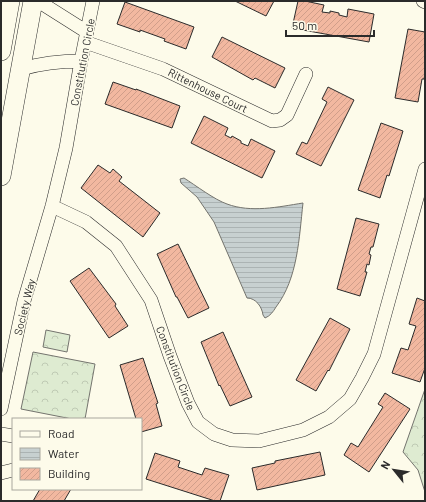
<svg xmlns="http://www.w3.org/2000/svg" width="426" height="502" viewBox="0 0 426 502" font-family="Barlow,sans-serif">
<defs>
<pattern id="forest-crowns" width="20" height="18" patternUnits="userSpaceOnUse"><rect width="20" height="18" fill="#deebd1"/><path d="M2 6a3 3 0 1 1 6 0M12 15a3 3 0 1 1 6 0" fill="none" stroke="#bfcab4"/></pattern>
<pattern id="water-rules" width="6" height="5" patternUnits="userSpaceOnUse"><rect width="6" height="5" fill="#c7d0d0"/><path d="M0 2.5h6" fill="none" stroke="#abb3b3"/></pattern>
<pattern id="building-hatch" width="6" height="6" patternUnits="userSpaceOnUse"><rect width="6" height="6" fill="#f2b8a0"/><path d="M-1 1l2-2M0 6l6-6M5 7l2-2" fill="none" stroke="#d09e8a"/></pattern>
</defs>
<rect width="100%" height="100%" fill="#fdfbea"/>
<!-- forest -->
<path fill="url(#forest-crowns)" stroke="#74746e" d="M46,330L70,335L67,352L43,347Z
M33,352L95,364L85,419H72L21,409Z
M425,389V492L418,470L403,452Z"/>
<!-- water -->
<path fill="url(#water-rules)" stroke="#74746e" d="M184,178C195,185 215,200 227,204C251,213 278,207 303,203C299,238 298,278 276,307C273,312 270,316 265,318L263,315C262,307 256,298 247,298L214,222L197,197L181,183L180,179Z"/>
<!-- building -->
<path fill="url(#building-hatch)" stroke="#2b2b2b" d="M235,1H274L266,16Z
M298,1H305L324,5L322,12L330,13V11L339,13V15L347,17L348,9L374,14L369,42L292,28Z
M125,2L194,27L186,49L164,41L165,39L140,30V32L117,24Z
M408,29L425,32V74L424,79H422L418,102L395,98Z
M222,37L285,68L275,88L255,78L253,80L212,57Z
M113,82L136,90V89L180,106L172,128L105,104Z
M328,87L354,100L321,166L296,154L302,142L307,144L327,102L322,99Z
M204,116L228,128L225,135L231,138L232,136L241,141V143L248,146L251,139L275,151L262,178L191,143Z
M381,123L403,131L389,176L387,175L380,198L358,190Z
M98,165L110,173L113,169L122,177L119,181L160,213L143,237L81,188Z
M356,218L379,224L373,247H371L369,254L371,255L369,265L367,264L365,272H367L360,296L337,289Z
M178,244L209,308L188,318L177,297H176L157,254Z
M89,268L116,304L115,306L128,326L109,338L70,281Z
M417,298L425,301V368L420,382L392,373L401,348L408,350L416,326L409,324Z
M330,318L350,329L329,371L328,370L316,391L296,380Z
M223,332L252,397L230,406L220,385L219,386L201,342Z
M143,358L158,403L156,404L162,426L141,432V419H136L120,365Z
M385,393L410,409L369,472L344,455L351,443L358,447L383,407L378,404Z
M320,452L325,475L257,490L252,468L275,463V461Z
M155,453L180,461L178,467L202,475L205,468L229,475L220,501H215L146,479Z
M40,489H71L64,501H33Z"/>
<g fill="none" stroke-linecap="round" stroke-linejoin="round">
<defs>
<path id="minor" d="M38,1L87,32
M423,1L425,2
M85,42L163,69L272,121L280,120L287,115L306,74
M21,69C42,63 59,61 81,61
M52,206L86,222L116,246L151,300L170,356L188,403L198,422L214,434L232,440L259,441L303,430L329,417L350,399L362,378L374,354L425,169
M1,409L24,301L52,206L66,148L81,61L93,1
M1,434L13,436
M1,473L13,470"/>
<path id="highway" d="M1,51L10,1
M1,176L33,1"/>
</defs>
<!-- minor casing -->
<use href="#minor" stroke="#2b2b2b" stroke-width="14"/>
<!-- highway casing -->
<use href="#highway" stroke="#2b2b2b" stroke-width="20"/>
<!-- minor -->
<use href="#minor" stroke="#fdfbea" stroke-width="13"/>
<!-- highway -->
<use href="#highway" stroke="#fdfbea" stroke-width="19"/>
</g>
<g text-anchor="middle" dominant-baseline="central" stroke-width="3" stroke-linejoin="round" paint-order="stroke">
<!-- street labels -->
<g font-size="11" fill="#2b2b2b" stroke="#fdfbea">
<text transform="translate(82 62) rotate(-79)">Constitution Circle</text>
<text transform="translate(208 90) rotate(26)">Rittenhouse Court</text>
<text transform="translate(24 307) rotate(-76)">Society Way</text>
<text transform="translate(176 368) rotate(69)">Constitution Circle</text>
</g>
</g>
<!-- border -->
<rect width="426" height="502" fill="none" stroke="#2b2b2b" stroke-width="4"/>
<!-- legend -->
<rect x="12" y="418" width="130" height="72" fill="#fdfbea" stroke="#a9a89e"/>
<rect x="20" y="431" width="20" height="6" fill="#fdfbea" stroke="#a9a89e"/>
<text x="48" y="438" font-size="12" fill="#2b2b2b">Road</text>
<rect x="20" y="448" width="20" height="12" fill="url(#water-rules)" stroke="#a9a89e"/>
<text x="48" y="458" font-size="12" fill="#2b2b2b">Water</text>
<rect x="20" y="468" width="20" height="12" fill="url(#building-hatch)" stroke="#a9a89e"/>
<text x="48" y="478" font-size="12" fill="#2b2b2b">Building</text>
<!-- north arrow -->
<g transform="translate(394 470) rotate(300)" stroke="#fdfbea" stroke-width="3" paint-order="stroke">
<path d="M0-3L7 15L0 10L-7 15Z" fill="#2b2b2b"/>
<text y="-6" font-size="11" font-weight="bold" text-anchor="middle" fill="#2b2b2b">N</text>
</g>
<!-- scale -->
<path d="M286 30v6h88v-6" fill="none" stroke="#2b2b2b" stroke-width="2"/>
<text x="292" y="30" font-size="12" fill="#2b2b2b" stroke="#fdfbea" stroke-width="3" paint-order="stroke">50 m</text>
</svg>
